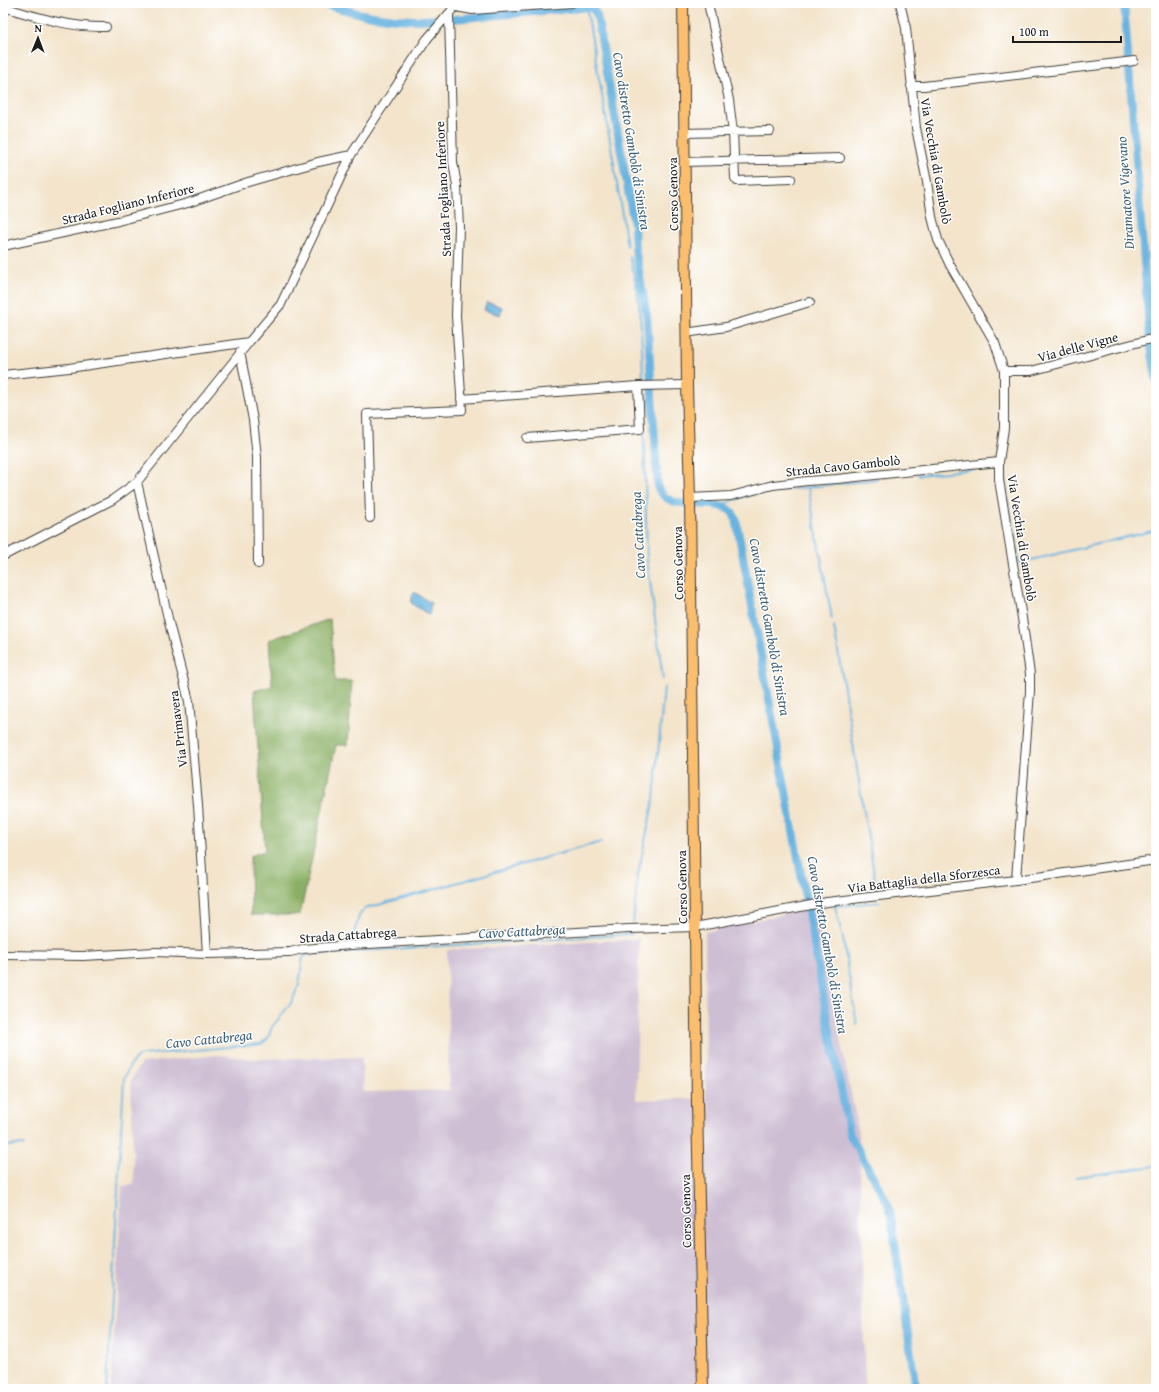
<svg xmlns="http://www.w3.org/2000/svg" width="1159" height="1392" viewBox="0 0 1159 1392" font-family="'Gentium Book Plus',serif">
<rect width="100%" height="100%" fill="#fff"/>
<filter id="ink" filterUnits="userSpaceOnUse"><feTurbulence type="fractalNoise" baseFrequency=".025" numOctaves="2"/><feDisplacementMap in="SourceGraphic" scale="8" xChannelSelector="R" yChannelSelector="G"/><feConvolveMatrix kernelMatrix="1 2 1 2 8 2 1 2 1" color-interpolation-filters="sRGB"/></filter>
<filter id="wash" filterUnits="userSpaceOnUse"><feTurbulence type="fractalNoise" baseFrequency=".012" numOctaves="4" result="noise"/><feDisplacementMap in="SourceGraphic" scale="16" xChannelSelector="R" yChannelSelector="G"/><feGaussianBlur stdDeviation="0.9" result="paint"/><feColorMatrix in="noise" values="0 0 0 0 0 0 0 0 0 0 0 0 0 0 0 0 0 1.4 0 .05"/><feComposite in="paint" operator="in"/></filter>
<g filter="url(#wash)">
<rect width="100%" height="100%" fill="#f3e4cb"/>
<!-- industrial -->
<path fill="#cdbed3" d="M815,907L859,1134L865,1389H111L122,1186L134,1185L131,1080L141,1063L217,1055L254,1059L362,1057L363,1092L449,1090L447,950L639,939L636,1100L706,1098L705,932Z"/>
<!-- forest -->
<path fill="#8bb065" stroke="#546640" d="M330,619L335,681H352L348,745H336L300,915H251L250,856L265,851L254,691L272,686L269,640Z"/>
<!-- water -->
<path fill="#67b3e0" stroke="#42687e" d="M487,302L502,307L500,315L484,310Z
M414,592L431,603L429,615L411,603L413,593Z"/>
<g fill="none" stroke-linecap="round" stroke-linejoin="round">
<!-- stream -->
<path stroke="#67b3e0" stroke-width="2" d="M583,3L584,5
M587,11L611,146L627,246
M630,257C641,298 642,338 643,380
M643,390L647,559L663,679
M1003,466L1005,469V487L1019,563L1156,530
M918,475L994,467
M808,487L832,619
M721,506L736,499L758,493L877,479
M834,626L877,893
M633,924L638,874L654,799L664,687
M352,941L359,916L364,909L601,842
M857,1025L843,939L835,906L880,902
M3,1146L24,1145
M1076,1177L1156,1166
M107,1389L124,1079C127,1070 132,1060 141,1055L261,1044L268,1038L272,1027L291,1003L299,985L303,957L311,954L632,934"/>
<!-- canal -->
<path stroke="#67b3e0" stroke-width="8" d="M317,3L366,15L395,19L416,20L453,19L589,7L593,9L597,15L634,225L635,248L647,317L658,488C670,514 710,498 728,509C732,511 734,515 736,519L829,1027L850,1135L888,1204L890,1210L916,1389
M1124,3L1150,339L1156,380"/>
</g>
</g>
<g filter="url(#ink)">
<g fill="none" stroke-linecap="round" stroke-linejoin="round">
<defs>
<path id="minor" d="M708,3L729,100L733,132L735,178L737,181L791,179
M900,3L906,28L916,128L927,182L932,217L938,240L950,265L995,343L1004,371V428L999,462V480L1022,618L1030,674V691L1016,880
M3,7C37,17 71,28 106,27
M456,7L473,10L572,3
M911,86H924L1134,61
M685,133L770,131
M685,162L840,158
M3,246L118,221L188,203L248,182L318,162L351,155
M687,332H692L726,327L810,302
M240,352L253,420L257,457L258,564
M1004,371H1031L1147,340L1156,339
M3,375L69,368L249,342
M461,399L638,386L687,385
M527,438L640,429L638,386
M137,482L170,627L189,701L198,805L207,954
M690,498L731,496L773,485L807,481L837,479L999,462
M370,518L367,414L462,410L456,316L459,227L457,186L453,162L449,15
M3,556L112,500L137,482L249,342L281,304L351,155L427,39L458,3
M3,955L83,956L155,952L207,954L290,952L303,949L351,945L629,929L695,927L827,902L1016,880L1156,860"/>
<path id="major" d="M683,3L687,385L690,498L697,1105L703,1389"/>
</defs>
<!-- minor casing -->
<use href="#minor" stroke="#3c3a36" stroke-width="10"/>
<!-- major casing -->
<use href="#major" stroke="#3c3a36" stroke-width="12"/>
<!-- minor -->
<use href="#minor" stroke="#fff" stroke-width="8"/>
<!-- major -->
<use href="#major" stroke="#fbbd6e" stroke-width="10"/>
</g>
</g>
<g text-anchor="middle" dominant-baseline="central" stroke-width="3" stroke-linejoin="round" paint-order="stroke">
<!-- street labels -->
<g font-size="13" fill="#1c1c1c" stroke="#fff">
<text transform="translate(936 161) rotate(80)">Via Vecchia di Gambolò</text>
<text transform="translate(443 189) rotate(-93)">Strada Fogliano Inferiore</text>
<text transform="translate(673 194) rotate(-91)">Corso Genova</text>
<text transform="translate(128 204) rotate(-14)">Strada Fogliano Inferiore</text>
<text transform="translate(1078 347) rotate(-15)">Via delle Vigne</text>
<text transform="translate(843 466) rotate(-6)">Strada Cavo Gambolò</text>
<text transform="translate(1022 538) rotate(81)">Via Vecchia di Gambolò</text>
<text transform="translate(678 563) rotate(-91)">Corso Genova</text>
<text transform="translate(178 729) rotate(-97)">Via Primavera</text>
<text transform="translate(924 879) rotate(-7)">Via Battaglia della Sforzesca</text>
<text transform="translate(682 887) rotate(-91)">Corso Genova</text>
<text transform="translate(348 935) rotate(-4)">Strada Cattabrega</text>
<text transform="translate(686 1211) rotate(-91)">Corso Genova</text>
</g>
<!-- water labels -->
<g font-size="14" font-style="italic" fill="#3e6074" stroke="#fff">
<text transform="translate(632 141) rotate(81)">Cavo distretto Gambolò di Sinistra</text>
<text transform="translate(1125 193) rotate(-94)">Diramatore Vigevano</text>
<text transform="translate(638 535) rotate(-93)">Cavo Cattabrega</text>
<text transform="translate(770 627) rotate(80)">Cavo distretto Gambolò di Sinistra</text>
<text transform="translate(522 931) rotate(-3)">Cavo Cattabrega</text>
<text transform="translate(828 945) rotate(80)">Cavo distretto Gambolò di Sinistra</text>
<text transform="translate(209 1039) rotate(-6)">Cavo Cattabrega</text>
</g>
</g>
<!-- margin -->
<rect width="1159" height="1392" fill="none" stroke="#fff" stroke-width="16"/>
<!-- north arrow -->
<g transform="translate(38 38) rotate(1)" stroke="#ffffff" stroke-width="3" paint-order="stroke">
<path d="M0-3L7 15L0 10L-7 15Z" fill="#1c1c1c"/>
<text y="-6" font-size="11" font-weight="bold" text-anchor="middle" fill="#1c1c1c">N</text>
</g>
<!-- scale -->
<path d="M1013 36v6h108v-6" fill="none" stroke="#1c1c1c" stroke-width="2"/>
<text x="1019" y="36" font-size="12" fill="#1c1c1c" stroke="#ffffff" stroke-width="3" paint-order="stroke">100 m</text>
</svg>
